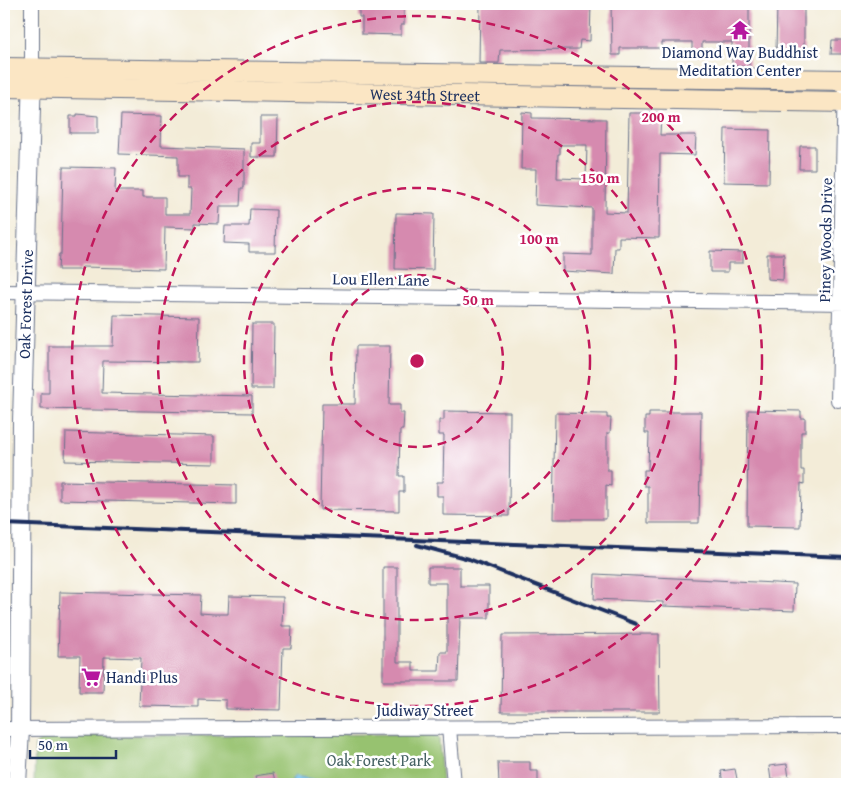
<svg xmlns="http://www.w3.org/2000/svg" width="851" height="788" viewBox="0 0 851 788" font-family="'Gentium Book Plus',serif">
<rect width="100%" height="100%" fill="#fff"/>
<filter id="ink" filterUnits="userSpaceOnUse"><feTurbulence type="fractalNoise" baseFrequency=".02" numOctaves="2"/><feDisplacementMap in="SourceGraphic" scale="10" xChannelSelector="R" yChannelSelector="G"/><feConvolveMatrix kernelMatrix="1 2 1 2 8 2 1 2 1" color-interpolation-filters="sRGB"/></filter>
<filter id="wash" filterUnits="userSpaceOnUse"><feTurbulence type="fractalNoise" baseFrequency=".0096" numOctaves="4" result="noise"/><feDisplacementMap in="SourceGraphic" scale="20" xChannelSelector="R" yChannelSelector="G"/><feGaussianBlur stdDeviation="1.12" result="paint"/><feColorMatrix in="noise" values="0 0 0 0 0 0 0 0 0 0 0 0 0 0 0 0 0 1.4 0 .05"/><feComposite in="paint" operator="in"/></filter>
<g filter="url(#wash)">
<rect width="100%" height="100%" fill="#f3ecd8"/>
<!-- green -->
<path fill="#97c26f" stroke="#597866" d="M432,734L439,738L442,784H34L35,745L46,736Z"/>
<!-- water -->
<path fill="#6bbce7" stroke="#4376a2" d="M295,776L331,783V784H292V779Z"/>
<g id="blocks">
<!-- building -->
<path fill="#d68aaf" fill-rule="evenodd" d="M359,4H404V25H401V35L362,34V17H359Z
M480,4H591L590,41L580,40L579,49L500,50L499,63H479Z
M611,4H749V67L732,66V42H702V56H692V42H662V48H620V55H612Z
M777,4H804V53L776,52Z
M832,40H847V54H831Z
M522,112L532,113V118L606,119L605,212L627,213L629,113H661L660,135H696L695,155L660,154L659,238L619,237V248H615L614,274L563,271V254L592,255V208L535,205L536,169H521ZM560,145H587L586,179L557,178L558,154H560Z
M77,114L98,116V133H70V116H77Z
M121,115L162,116L161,146L244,149V188H241L240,206H220L219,224L195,223V228L165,227L164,269L82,267L81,270H58L59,254H61L63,167L116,168L115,191H143V197H165V214H190L191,189H187V177H178V156L119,154Z
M260,117H278L277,157H251V143H260Z
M725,129L770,130L769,183L724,182Z
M800,146H815V169H799Z
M250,209L276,210L275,252H249V244L224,243L225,226H249Z
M396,213L434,214L433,270L395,269Z
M710,251L743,252V263H728V272H710Z
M767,254H784L783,280L767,279Z
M114,315L199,317L198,362L103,361L102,393L252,396V413L41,409V393H49V346H113Z
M252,324H274L273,389H251Z
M356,346H390L389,405H400V413H404L403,430H400L399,476H404V492H399V511L320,510L322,404H355Z
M748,410L801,411V418H805V432H801V470H804V484L801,483L800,527L747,526Z
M444,411L510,412L509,516L443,515V496H437V482H443L444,435H439V420H444Z
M649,412H701L699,523H648V486H644V470H648L649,433H645V417H649Z
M555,413L607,414V418H611L610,433H607V470H611V486L606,485V519H553Z
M66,432L214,436V464L65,461Z
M60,481L236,485V504L60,500Z
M383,567H397V662H413V671H439L440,652H447V583H428V567H460V586H489V618H460L458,681H383Z
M595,574L795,584L794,611L663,606V602L594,599Z
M60,592L201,595L200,613L214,614H228L229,596L283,597L282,626H292L291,648H283L281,710L226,709V700L198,699V707L139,706L141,658L104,657L103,692H79L80,656H58Z
M659,634L660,712H501L502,635Z
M498,762H530V771H538V784H499Z
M787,764L789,778L771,780L769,766Z
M735,769L738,784H723L721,771Z
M273,773L276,784H257L255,776Z"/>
</g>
</g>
<g filter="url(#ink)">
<use href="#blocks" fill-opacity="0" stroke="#677189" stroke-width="1"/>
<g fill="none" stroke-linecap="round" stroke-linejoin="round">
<defs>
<path id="minor" d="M32,68V4
M4,292L847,303
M838,400L845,80
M449,728L454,784
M4,729L847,726"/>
<g id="tertiary">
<path id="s1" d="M17,784L20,729L22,421L32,73"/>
</g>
<g id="secondary">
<path d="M4,68L847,80"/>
<path id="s2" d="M4,87L847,102"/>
</g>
</defs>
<!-- minor casing -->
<use href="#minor" stroke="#677189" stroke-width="16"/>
<!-- tertiary casing -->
<use href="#tertiary" stroke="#677189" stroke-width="20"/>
<!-- secondary casing -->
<use href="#secondary" stroke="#677189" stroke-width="22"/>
<!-- minor -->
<use href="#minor" stroke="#fff" stroke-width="14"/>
<!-- tertiary -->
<use href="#tertiary" stroke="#fff" stroke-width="18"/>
<!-- secondary -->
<use href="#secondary" stroke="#fbe6c4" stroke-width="20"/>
<!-- rail -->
<path stroke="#1b2f5e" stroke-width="4" d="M4,524L847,557
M417,545L469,559L636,624"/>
</g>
</g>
<!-- distance rings -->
<g fill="none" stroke="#c2185b" stroke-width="2.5" stroke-dasharray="9 6">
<circle cx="417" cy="361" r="86"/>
<circle cx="417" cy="361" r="173"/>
<circle cx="417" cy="361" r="259"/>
<circle cx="417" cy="361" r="345"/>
</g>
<!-- icons -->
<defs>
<symbol id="temple-bare" viewBox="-9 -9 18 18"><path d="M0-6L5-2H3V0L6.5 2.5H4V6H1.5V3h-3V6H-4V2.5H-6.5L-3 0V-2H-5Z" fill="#b5179e" stroke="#fff" stroke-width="2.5" paint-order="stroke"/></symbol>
<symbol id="supermarket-bare" viewBox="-9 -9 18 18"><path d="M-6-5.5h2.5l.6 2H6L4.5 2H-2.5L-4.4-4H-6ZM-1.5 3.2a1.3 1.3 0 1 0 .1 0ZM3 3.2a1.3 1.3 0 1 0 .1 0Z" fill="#b5179e" stroke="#fff" stroke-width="2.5" paint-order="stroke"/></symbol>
</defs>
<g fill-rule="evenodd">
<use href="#temple-bare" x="726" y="16" width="28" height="28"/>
<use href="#supermarket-bare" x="77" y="663" width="28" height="28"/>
</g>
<g text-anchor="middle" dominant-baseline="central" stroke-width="5" stroke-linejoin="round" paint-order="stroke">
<!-- poi labels -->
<g font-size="16" fill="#1b2f5e" stroke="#fff">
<text x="740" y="52">Diamond Way Buddhist<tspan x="740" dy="18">Meditation Center</tspan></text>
<text x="106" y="677" text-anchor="start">Handi Plus</text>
</g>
<!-- street labels -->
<g font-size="16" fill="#1b2f5e" stroke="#fff">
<text stroke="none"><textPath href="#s2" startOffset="421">West 34th Street</textPath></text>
<text transform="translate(825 240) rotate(-89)">Piney Woods Drive</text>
<text transform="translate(381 279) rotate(1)">Lou Ellen Lane</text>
<text stroke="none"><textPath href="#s1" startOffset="480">Oak Forest Drive</textPath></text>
<text x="425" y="710">Judiway Street</text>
</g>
<!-- park labels -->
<g font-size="16" fill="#466264" stroke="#fff">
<text x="379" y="760">Oak Forest Park</text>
</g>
</g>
<circle cx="417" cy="361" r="8" fill="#c2185b" stroke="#fff" stroke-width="2.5"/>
<g font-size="15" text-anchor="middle" font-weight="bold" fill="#c2185b" stroke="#fff" stroke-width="5" stroke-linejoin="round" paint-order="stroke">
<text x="661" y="122">200 m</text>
<text x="600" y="183">150 m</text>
<text x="539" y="244">100 m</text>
<text x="478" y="305">50 m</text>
</g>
<!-- margin -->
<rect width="851" height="788" fill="none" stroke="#fff" stroke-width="20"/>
<!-- scale -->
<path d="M30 750v8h86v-8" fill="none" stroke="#1b2f5e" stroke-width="2.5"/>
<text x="38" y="750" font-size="15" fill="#1b2f5e" stroke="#ffffff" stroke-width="4" paint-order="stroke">50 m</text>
</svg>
